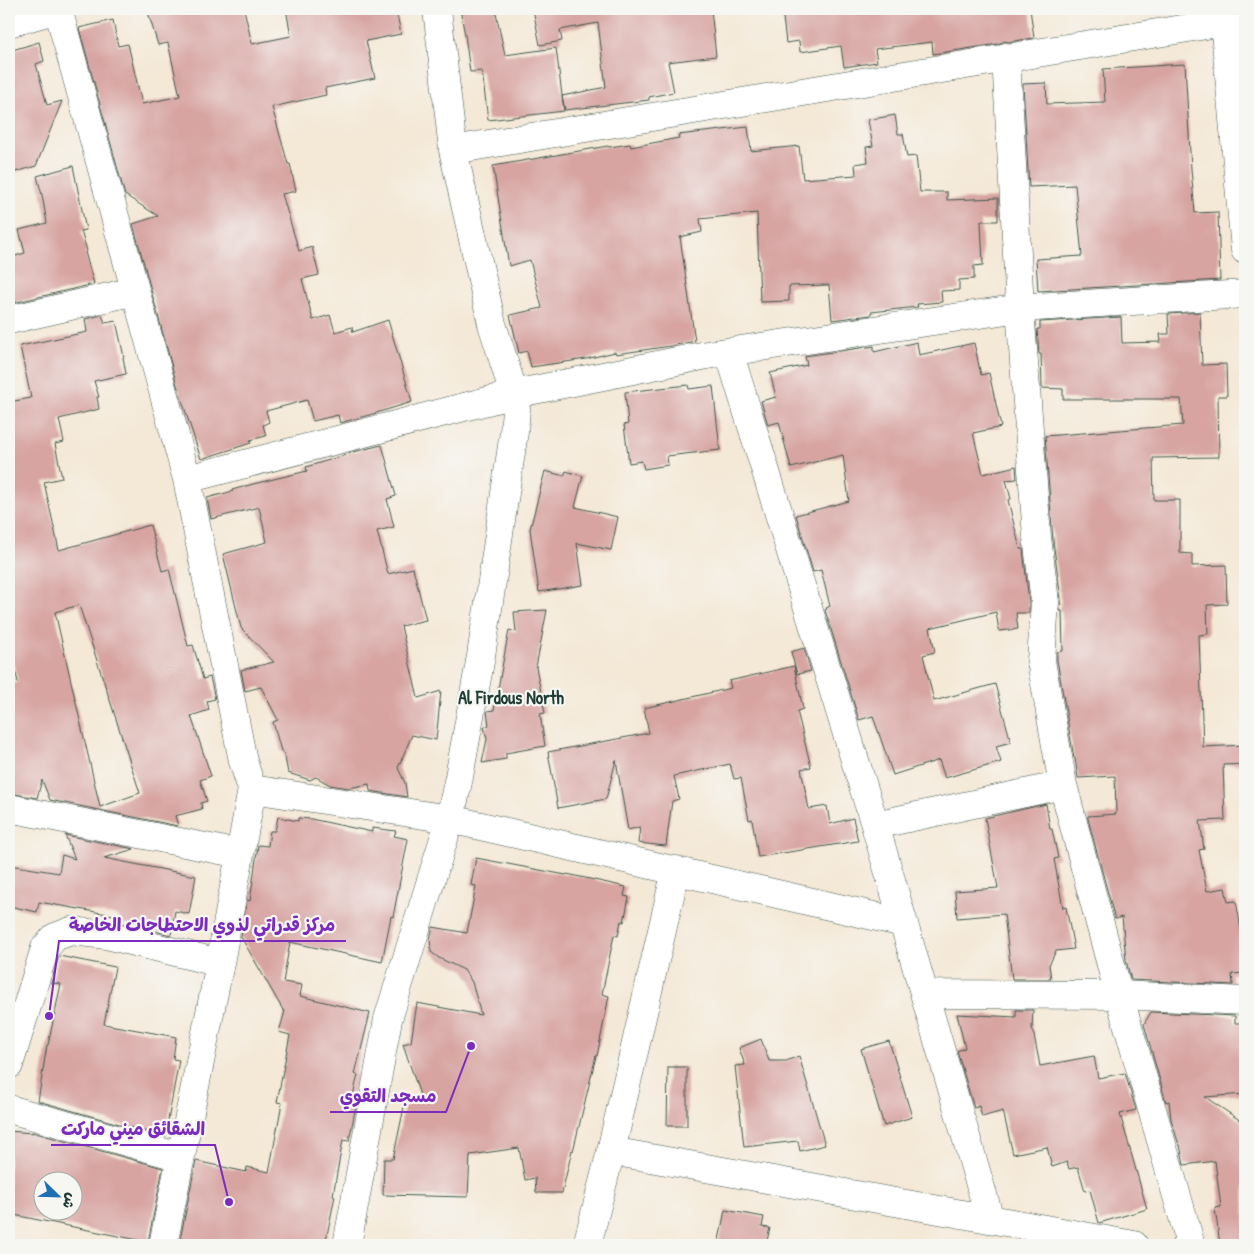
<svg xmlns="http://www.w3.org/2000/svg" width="1254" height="1254" viewBox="0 0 1254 1254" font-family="'Patrick Hand','Playpen Sans Arabic',sans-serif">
<rect width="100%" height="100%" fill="#f6f6f2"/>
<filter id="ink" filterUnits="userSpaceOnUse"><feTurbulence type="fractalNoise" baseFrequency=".02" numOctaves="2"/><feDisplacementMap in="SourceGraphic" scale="10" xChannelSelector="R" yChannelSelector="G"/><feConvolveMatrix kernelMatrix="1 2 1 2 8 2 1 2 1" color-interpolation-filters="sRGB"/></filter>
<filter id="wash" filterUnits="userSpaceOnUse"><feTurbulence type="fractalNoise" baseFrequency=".0096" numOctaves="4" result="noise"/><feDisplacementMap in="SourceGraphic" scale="20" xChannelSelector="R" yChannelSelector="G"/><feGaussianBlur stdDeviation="1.12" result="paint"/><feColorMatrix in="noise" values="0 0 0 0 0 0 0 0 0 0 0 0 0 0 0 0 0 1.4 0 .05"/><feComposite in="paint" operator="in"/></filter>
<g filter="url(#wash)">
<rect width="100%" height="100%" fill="#f4e8d6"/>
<g id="blocks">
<!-- building -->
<path fill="#d7a4a2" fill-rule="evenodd" d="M147,9H244L252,44L291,36L286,9H396L401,34L366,41L375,78L325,88L326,95L272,107L288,164H290L296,191L282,194L299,251L312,247L319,275L302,279L313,320L330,315L335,332L352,327L353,332L388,320L412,402L373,414L340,423L338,415L313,421L307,400L266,411L269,422L263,425L266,436L250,440L251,443L201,459L177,385L133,224L158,216L125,195L79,28L113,20L118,46L128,44L142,104L180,96L168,43L158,45Z
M460,9H495L505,55L556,48L564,111L488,120L482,71L470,72L465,35Z
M533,9H711L716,56L668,62L674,92L649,97V100L565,110L562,96L606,87L598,23L560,30L562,41L540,45Z
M782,9H1030L1034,38L1008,42L1005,41L998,44L933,54L932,42L875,49L877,62L844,67L841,46L800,52L799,41L786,43Z
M39,42L44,61L36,64L47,105L62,101L36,166L9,174V51Z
M1185,64L1191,169L1195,213L1218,212L1220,280L1038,291L1036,259L1082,256L1075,185L1029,187L1023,84L1046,83L1047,104L1105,102L1103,69Z
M895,115L898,134H903L907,157L916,156L920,192H947V200L998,198V221H981L983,265L974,266V279L959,280V290L941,291L942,302L917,304L918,307L871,312V315L832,320L829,285L789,286V301L760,302L757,213L700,219L702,232L680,237L695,341L671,346L616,354L615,352L586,359L531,367L527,351L519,353L510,315L542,308L530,260L509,266L493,166L608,146L609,147L630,144L631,147L679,138L678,135L748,127L751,151L799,146L803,179L856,175L855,164L868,162L866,147L873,146L868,120Z
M73,166L86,230L81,231L87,251L85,252L94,284L9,304V258L25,253L19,230L47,223L42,195L37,176Z
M1200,312L1202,365L1226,364L1227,396H1218L1219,457L1153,458L1154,500H1180V553L1192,554V566L1226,565L1227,604L1207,605L1208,634L1199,635L1203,747L1245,745V764L1223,765L1225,820L1200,821L1204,849L1199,850L1207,891L1225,888L1228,902L1236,901L1241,929H1245V973L1232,974L1233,985L1131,980L1126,960L1122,917L1115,919L1088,819V816L1116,814L1115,776L1078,778L1075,758H1074L1057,660V652L1063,651L1062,611H1060L1061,600L1053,540L1045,436L1183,425L1181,399H1063V389L1042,388L1041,354H1039L1037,329H1040V322L1121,317L1122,343L1161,342L1160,334H1169L1168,314Z
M102,315L105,323L116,321L124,357H123L126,374L94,381L99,397H97L99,409L59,419L64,442L55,444L62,478L44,482L59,550L150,525L162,571L169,569L188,646L193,645L203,679L210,677L215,699L207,701L209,710L191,716L211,776L200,780L207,801L201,803L202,809L175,816L178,826L50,800L42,780L37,798L9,793V685L18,682L9,648V402L31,398L20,346L87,332L85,319ZM79,605L140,793L100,807L55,612Z
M917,342L919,355L974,343L981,375L989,373L1001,427L973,433L983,474L1016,466L1017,479L1006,480L1011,499L1008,500L1020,549H1023L1029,602V613H1016L1018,629L999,631L996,612L930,628L935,652L923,655L934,701L995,684L1011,742L996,746L1001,762L945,778L939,760L893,775L873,716L859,720L825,610L827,609L826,608L830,606L821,570L813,572L796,515L849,501L843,455L791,468L779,422L768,425L761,401L776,397L770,373L807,365L805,356L874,346V352Z
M688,385L689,389L713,386L720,450L667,456L668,465L644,469L642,461L629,463L624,425L628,424L625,392Z
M382,445L396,496L387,499L394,527L377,531L388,574L413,568L426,620L401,626L418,698L441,691L436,740L412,735L398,768L405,783L407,797L370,791L369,784L349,788L330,785L316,777L310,780L288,773L284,753L281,751L273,722L278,720L261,687L245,691L241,670L274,662L241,628L223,554L267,542L259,507L211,519L207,498L233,491L232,490L253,484L307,471L306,467L349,454V453Z
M545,471L564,476L566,471L583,476L575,507L618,517L611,550L577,543L583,585L539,592L530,529Z
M547,610L536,667L545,713L540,714L545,746L506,753V759L482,763L487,739L484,727L489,726L487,711L494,710L509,630L516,632L514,612Z
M804,648L811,671L797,674L791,652Z
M794,666L803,709L797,711L811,767L801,769L809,809L827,806L830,824L853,818L858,841L758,857L752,819L749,820L741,778L734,779L730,764L674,776L679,799L672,801L666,846L638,843L640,827L628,830L616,760L606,799L558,808L548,752L649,733L644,708L731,688L729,681Z
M1046,804L1050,829H1052L1058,858L1054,859L1063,908L1066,907L1074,949L1056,951L1049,965L1051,979H1012L1004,914L957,918L955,891L998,888L985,818Z
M278,817L298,821V818L311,819L372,832V828L396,831L394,836L408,839L393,917L391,916L382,962L290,942L283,982L302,985L300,996L370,1013L355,1074L358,1075L353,1095H358L349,1141L343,1140L333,1195L335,1196L325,1245H179L196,1161L246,1172L247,1167L269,1172L282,1103L277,1102L290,1035L279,1032L285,1011L283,1010L241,937L247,900L250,901L258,845L268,846L270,831H275Z
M65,835L134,849L104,858L196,876L189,914L175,911L171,935L118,922L119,916L39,902L37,912L9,906V865L59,873L62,855L75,859Z
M476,858L566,875L567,874L626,887L624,896L629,897L624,922L621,921L618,936L614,935L602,994L609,996L597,1056H596L573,1151L572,1150L562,1193H536L535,1178L525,1180L519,1148L470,1155L468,1197L383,1195L384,1159H393L406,1098H421L403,1044L411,1042L417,1003L481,1015L472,982L464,970L439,958L431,952L430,939L433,927L467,933L476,886L471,885Z
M59,956L115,967L104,1024L176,1037L173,1059L179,1060L165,1137L38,1101L47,1045H48L61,984L51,983Z
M1016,1010H1033L1032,1029L1033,1030L1040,1066L1094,1056L1098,1078L1125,1073L1136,1110L1120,1114L1147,1209L1099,1223L1090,1190L1085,1191L1078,1167L1069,1169L1067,1162L1052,1167L1047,1147L1013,1154L1003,1111L982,1117L979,1106L974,1108L957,1051L965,1048L957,1014L1016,1017Z
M1151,1012L1235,1016V1023H1245V1094L1205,1097L1244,1123L1245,1245H1220L1215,1208L1221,1207L1215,1161L1184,1165L1180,1145H1179L1171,1119L1169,1101L1166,1102L1144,1024Z
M761,1039L769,1061H786L799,1056L825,1145L800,1151L798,1141L744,1147L735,1066L745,1065L739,1048Z
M889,1041L912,1117L884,1126L861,1049Z
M668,1067H687V1126H667Z
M9,1131L32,1133V1132L163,1168L148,1242L9,1214ZM42,1182H72V1212H42Z
M725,1210L764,1217L762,1227L770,1228L766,1245H718Z"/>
</g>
</g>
<g filter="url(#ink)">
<use href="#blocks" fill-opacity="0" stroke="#3f574c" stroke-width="1"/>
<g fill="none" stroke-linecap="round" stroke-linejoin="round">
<defs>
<path id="street" d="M58,9L187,479L243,761L252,789L220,963L163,1245
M1223,9L1245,250
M9,23L57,9
M1006,57L1020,308L1037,537L1045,602L1041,661L1063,785L1119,995L1189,1238L1186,1245
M453,150L1224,22L1245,19
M9,320L135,291
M729,352L875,825L990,1219
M187,479L514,394L707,355L1020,308L1245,294
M252,789L450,819L904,923
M9,808L240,854
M875,825L1063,785
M925,994L1119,995L1245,1001
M9,1065L45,948L55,937L71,931L106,935L220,963
M9,1109L180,1157
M611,1151L1134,1245
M347,1245L388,1019L450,819L459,777L481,656L514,432L516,409L514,394L492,324L453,150L437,9
M587,1245L611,1151L676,870"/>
</defs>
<!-- street casing -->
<use href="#street" stroke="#3f574c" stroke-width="29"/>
<!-- street -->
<use href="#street" stroke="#fff" stroke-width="28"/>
</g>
</g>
<g text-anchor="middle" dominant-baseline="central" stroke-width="4.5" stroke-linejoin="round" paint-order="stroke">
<!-- neighbourhood labels -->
<g font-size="18" font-weight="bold" fill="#1f3d34" stroke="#f6f6f2">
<text x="511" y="697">Al Firdous North</text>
</g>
</g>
<!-- callouts -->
<path fill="none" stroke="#7b2cbf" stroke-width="2" d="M49 1016L59 941H346M471 1046L446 1112H330M229 1202L215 1145H51"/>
<g fill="#7b2cbf" stroke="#f6f6f2" stroke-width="2">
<circle cx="49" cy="1016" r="5"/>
<circle cx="471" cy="1046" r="5"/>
<circle cx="229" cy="1202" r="5"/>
</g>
<g font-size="18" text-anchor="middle" font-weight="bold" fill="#7b2cbf" stroke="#f6f6f2" stroke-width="4.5" stroke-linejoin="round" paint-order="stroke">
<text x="202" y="931">مركز قدراتي لذوي الاحتطاجات الخاصة</text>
<text x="388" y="1102">مسجد التقوي</text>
<text x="133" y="1135">الشقائق ميني ماركت</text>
</g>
<!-- margin -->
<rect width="1254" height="1254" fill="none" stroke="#f6f6f2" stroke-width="30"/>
<!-- north arrow -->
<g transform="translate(58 1196) rotate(113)"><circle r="24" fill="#f6f6f2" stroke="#a0aca6"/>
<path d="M0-4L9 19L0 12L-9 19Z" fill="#1f6fb2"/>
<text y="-8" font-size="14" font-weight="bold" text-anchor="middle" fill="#1f3d34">ش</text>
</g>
</svg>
